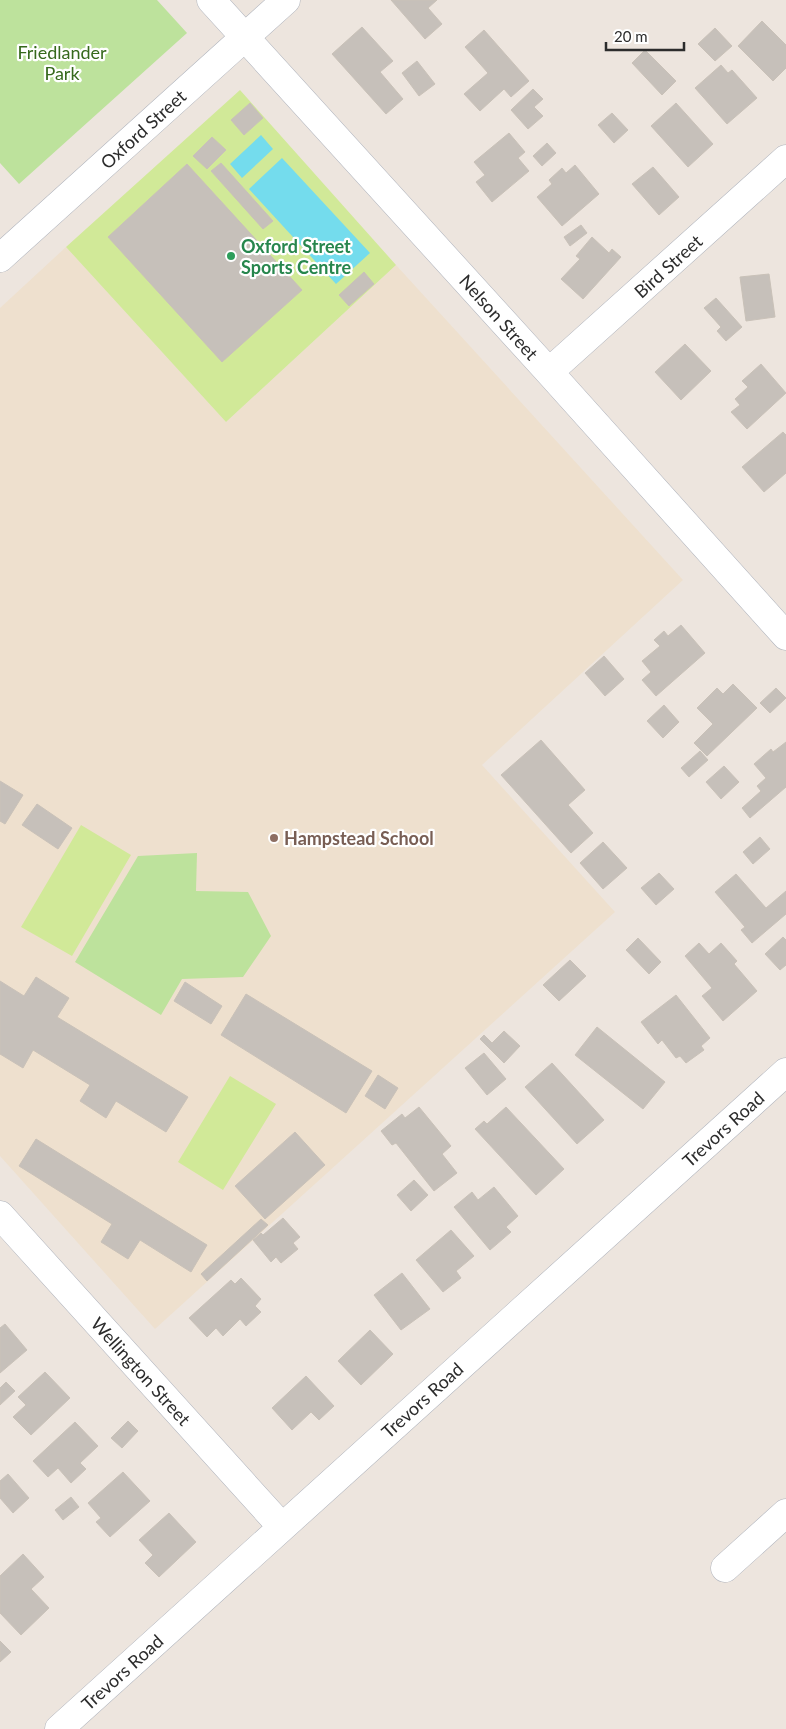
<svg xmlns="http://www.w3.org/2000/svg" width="786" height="1729" viewBox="0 0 786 1729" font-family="Lato,sans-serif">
<rect width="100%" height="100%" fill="#ede5de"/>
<!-- education -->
<path fill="#eee0ce" d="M66,247L226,422L396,265L683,580L482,765L615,912L155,1329L0,1156V308Z"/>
<!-- green -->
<path fill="#bde29c" d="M0,0H157L187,33L19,184L0,163Z
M197,853L196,891L248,892L271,936L243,977L182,979L161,1015L75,962L138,856Z"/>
<!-- pitch -->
<path fill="#d1e998" d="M240,90L396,265L226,422L66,247Z
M81,825L131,855L72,956L21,927Z
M230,1076L276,1104L223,1190L178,1162Z"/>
<!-- water -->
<path fill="#74dced" d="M261,135L273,149L242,178L230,164Z
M282,158L370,253L336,284L249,189Z"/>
<!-- building -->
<path fill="#c6c0ba" stroke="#c9c1b8" d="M391,0H437L428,8L442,24L425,39Z
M762,21L786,45V68L773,81L738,46Z
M362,27L393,61L380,72L403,99L386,114L332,54Z
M715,28L732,46L715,61L698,44Z
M484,30L529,81L511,97L504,89L480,111L464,94L488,73L465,47Z
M645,50L676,81L662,95L632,63Z
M417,61L435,84L419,96L402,73Z
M721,65L728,73L732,70L757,98L727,124L695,88Z
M533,89L543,99L534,107L543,116L528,129L511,110Z
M250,103L263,118L244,135L231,120Z
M676,103L713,144L688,167L651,126Z
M612,113L628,130L614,143L598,125Z
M509,133L525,152L518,158L529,171L492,202L476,182L485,175L474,162Z
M212,137L226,150L207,169L193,156Z
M547,143L556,153L542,166L533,156Z
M221,163L273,221L263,229L211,171Z
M187,164L302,290L222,362L108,237Z
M575,165L599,194L562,226L537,197L552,184L549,180L562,168L566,173Z
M653,167L679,197L659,215L632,184Z
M581,225L587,233L570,246L564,237Z
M592,237L609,253L612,249L621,257L583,299L561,279L580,259L576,256Z
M364,272L374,284L349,306L339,295Z
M769,274L775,317L746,321L740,277Z
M716,298L742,327L726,341L717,331L721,327L704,308Z
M685,344L711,371L681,400L655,372Z
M761,364L786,393L747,429L731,412L740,405L735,399L748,387L742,381Z
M783,432L786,435V473L764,492L742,467Z
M681,625L705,653L656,696L642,680L651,672L642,661L660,646L654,640L664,631L668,636Z
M604,656L624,679L605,696L585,673Z
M733,684L757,708L707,756L694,743L713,724L697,708L717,688L723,694Z
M776,688L786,698L770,713L760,703Z
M664,705L679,722L663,738L647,721Z
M541,740L585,790L568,805L593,833L571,853L501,775Z
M786,742V787L750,818L742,808L761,791L757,786L766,778L754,764L771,749L773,752Z
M700,751L708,760L689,777L681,768Z
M724,766L739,782L721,799L706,782Z
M0,781L23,795L5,824L0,821Z
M37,804L72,828L58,849L22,825Z
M760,837L770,849L753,864L743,852Z
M603,842L627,868L603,889L580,863Z
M659,873L674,889L656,905L641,888Z
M736,874L766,908L786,891V914L752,943L741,930L745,927L715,892Z
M783,937L786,940V965L780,970L765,954Z
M638,938L661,962L649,974L626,950Z
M699,943L709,954L721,943L737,961L734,964L757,991L723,1021L702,996L712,988L685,956Z
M570,960L586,976L559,1001L543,985Z
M36,977L69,998L57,1017L188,1097L166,1132L116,1101L106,1118L80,1101L90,1085L33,1050L23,1068L0,1054V981L24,996Z
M185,982L222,1006L211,1024L174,1001Z
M246,994L372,1071L346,1113L221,1035Z
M676,995L710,1038L701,1046L704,1050L686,1063L680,1056L676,1058L662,1040L658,1044L641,1022Z
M597,1027L665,1082L643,1109L575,1055Z
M504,1031L520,1046L504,1063L480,1039L484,1035L492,1043Z
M484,1053L506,1079L487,1095L465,1068Z
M552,1063L604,1120L577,1144L525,1087Z
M378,1075L398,1088L385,1109L365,1096Z
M419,1107L451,1146L442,1154L457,1173L434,1191L396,1143L392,1145L381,1131L402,1114L405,1118Z
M506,1107L564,1169L536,1195L475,1129L484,1121L487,1124Z
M295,1132L325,1165L265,1219L235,1186Z
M36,1139L207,1245L191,1272L140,1240L128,1259L101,1242L112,1224L19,1166Z
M414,1180L428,1195L411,1211L397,1195Z
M494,1187L518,1216L506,1227L511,1232L490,1250L454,1207L472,1192L478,1200Z
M283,1218L300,1237L293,1243L298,1249L281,1263L276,1257L271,1262L253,1240L261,1233L263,1235Z
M261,1219L268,1225L207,1281L201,1274Z
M451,1230L474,1256L456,1271L461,1278L443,1292L416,1260Z
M402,1273L430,1309L401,1330L374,1295Z
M241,1278L261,1299L255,1306L261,1312L246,1326L240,1319L223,1336L216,1328L207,1337L189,1318L231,1280L235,1284Z
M5,1324L27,1350L0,1373V1328Z
M370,1330L393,1354L361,1385L338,1361Z
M45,1372L70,1398L31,1435L13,1417L26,1405L18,1397Z
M306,1376L334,1406L319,1420L311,1412L292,1430L272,1408Z
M6,1382L15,1391L0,1405V1388Z
M128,1421L138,1431L122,1448L111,1438Z
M75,1422L98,1446L80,1463L86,1469L71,1483L58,1468L48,1477L33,1461Z
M123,1472L150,1501L110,1537L96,1522L101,1518L88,1503Z
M8,1474L29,1498L13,1513L0,1498V1481Z
M71,1497L79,1507L63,1520L55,1510Z
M169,1513L196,1542L159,1577L145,1563L153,1555L139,1540Z
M23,1554L44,1577L31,1589L49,1608L21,1635L0,1613V1576Z
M0,1641L11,1652L0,1662Z"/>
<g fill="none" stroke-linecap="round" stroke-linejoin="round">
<defs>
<path id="minor" d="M211,0L549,372L786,636
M0,258L286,0
M549,372L786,159
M0,1215L282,1527
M725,1568L786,1513
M59,1729L786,1072"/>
</defs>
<!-- minor casing -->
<use href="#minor" stroke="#afb3bc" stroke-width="29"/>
<!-- minor -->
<use href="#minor" stroke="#fff" stroke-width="28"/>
</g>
<!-- markers -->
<circle fill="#2e9e5b" stroke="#fff" stroke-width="2" cx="231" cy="256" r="5"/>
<circle fill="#8d6e63" stroke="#fff" stroke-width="2" cx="274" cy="838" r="5"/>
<g text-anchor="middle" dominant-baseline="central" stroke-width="4.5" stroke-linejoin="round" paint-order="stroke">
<!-- park labels -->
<g font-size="18" fill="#36691c" stroke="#fff">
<text x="62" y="52">Friedlander<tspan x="62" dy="21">Park</tspan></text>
</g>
<!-- street labels -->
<g font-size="18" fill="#2c2c2c" stroke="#fff">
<text transform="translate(143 129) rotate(-42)">Oxford Street</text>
<text transform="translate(668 266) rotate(-42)">Bird Street</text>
<text transform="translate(499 317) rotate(48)">Nelson Street</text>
<text transform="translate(723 1129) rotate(-42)">Trevors Road</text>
<text transform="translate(141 1371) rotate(48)">Wellington Street</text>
<text transform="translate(422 1400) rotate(-42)">Trevors Road</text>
<text transform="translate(122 1672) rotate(-42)">Trevors Road</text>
</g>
<!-- leisure labels -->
<g font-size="18" font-weight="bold" fill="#27864d" stroke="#fff" text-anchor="start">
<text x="241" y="246">Oxford Street<tspan x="241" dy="21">Sports Centre</tspan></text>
</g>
<!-- education labels -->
<g font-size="18" font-weight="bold" fill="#785e54" stroke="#fff" text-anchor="start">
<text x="284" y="838">Hampstead School</text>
</g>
</g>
<!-- scale -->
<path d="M606 42v8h78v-8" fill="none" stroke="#2c2c2c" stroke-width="2.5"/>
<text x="614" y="42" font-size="15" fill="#2c2c2c" stroke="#ffffff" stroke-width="4" paint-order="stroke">20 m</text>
</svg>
